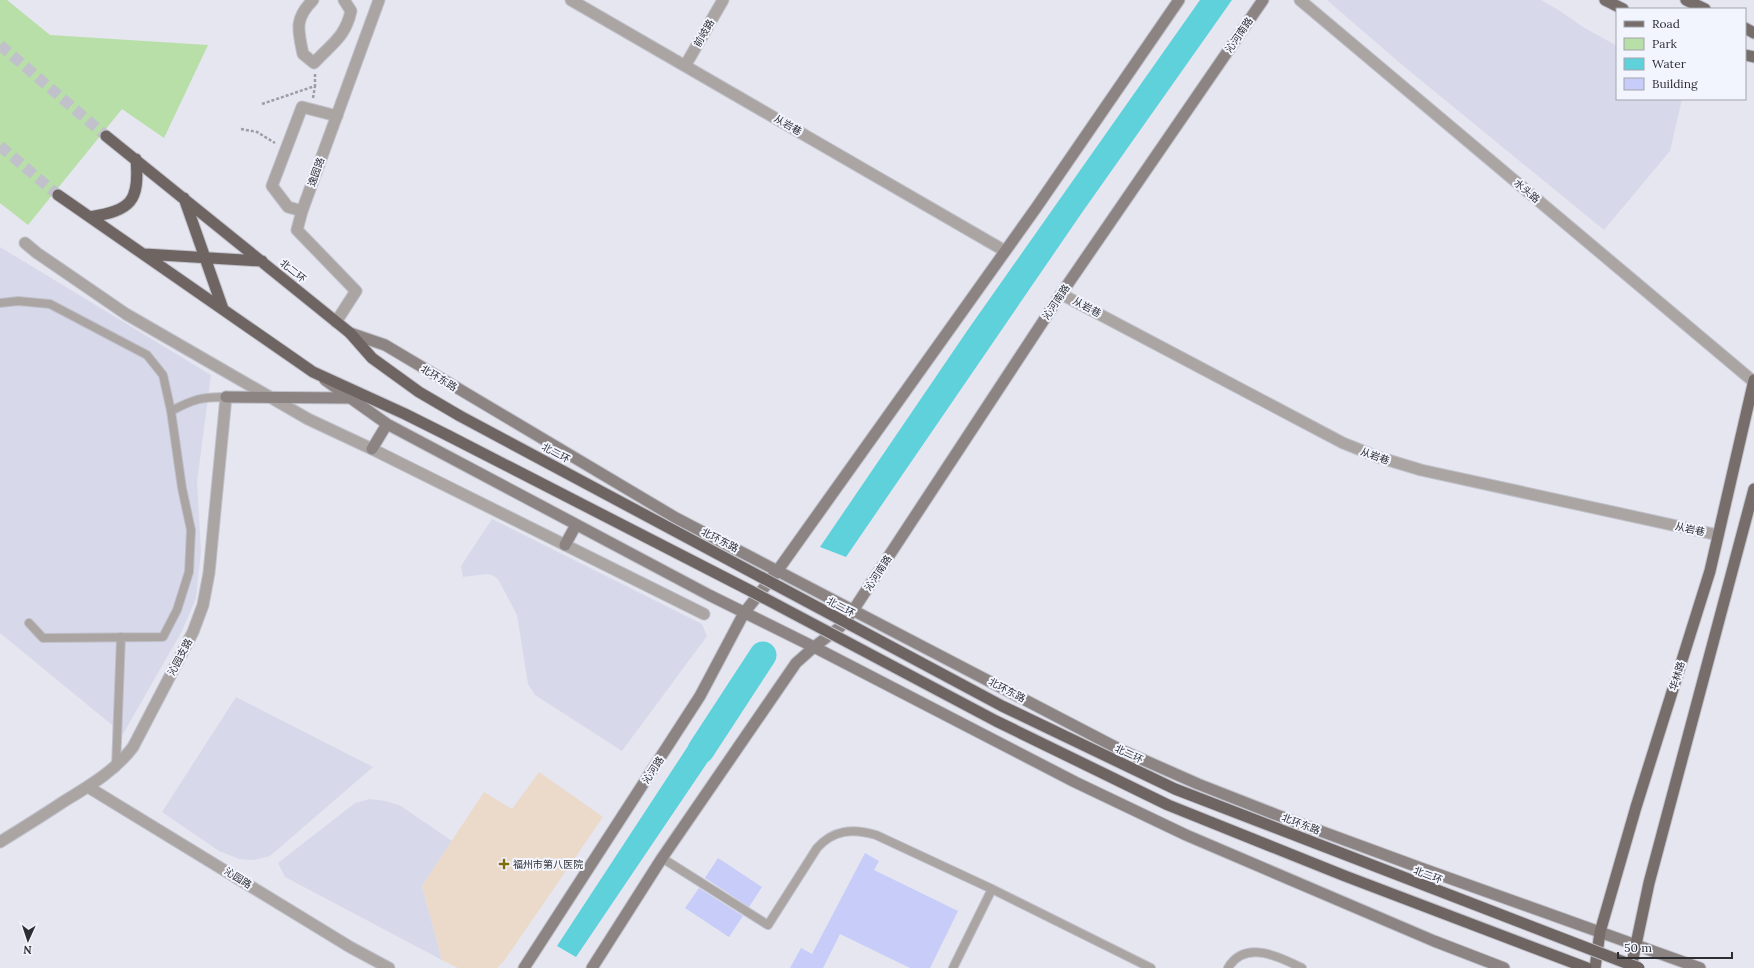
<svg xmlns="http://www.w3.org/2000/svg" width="1754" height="968" viewBox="0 0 1754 968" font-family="Lora,'Noto Sans SC',serif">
<rect width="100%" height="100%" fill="#e5e6f0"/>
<!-- built -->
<path fill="#d7d9ea" d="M1327,0H1541L1560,11L1583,27L1617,46V99H1682L1670,151L1604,230L1401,64Z
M0,247L211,375L197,482L201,551L196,598L182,631L123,734L0,633Z
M492,519L702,624L707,636L622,751L535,695L528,684L517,615L498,579L492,575L486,574L463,577L461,566Z
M236,697L373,767L270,856L254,860L239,859L219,851L162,812Z
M370,799L386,801L401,806L452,841L422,886L442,960L285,877L278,863L355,803Z"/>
<!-- medical -->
<path fill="#ebdac9" d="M539,772L603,817L504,961L497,968H458L442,960L422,886L484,792L512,809Z"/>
<!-- green -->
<path fill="#b9dfa8" d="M0,0H7L50,35L208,45L164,138L122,109L28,225L0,203Z"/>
<!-- water -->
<path fill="#5fd1db" d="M1200,0H1232L1081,214L846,557L820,547L967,331Z
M709,714L732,726L576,957L557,946Z"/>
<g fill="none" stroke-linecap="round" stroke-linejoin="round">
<!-- river -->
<path stroke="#5fd1db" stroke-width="27" d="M701,750L763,655"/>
</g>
<!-- building -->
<path fill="#c7ccf9" d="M865,853L879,861L874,870L958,911L930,968H910L840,934L823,968H790L801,948L812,954Z
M718,858L762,887L749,907L705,878Z
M699,888L743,916L729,937L685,908Z"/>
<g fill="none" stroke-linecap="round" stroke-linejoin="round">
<!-- trunk-tunnel -->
<path stroke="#c0c1ca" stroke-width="11" stroke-dasharray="11 5.5" stroke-linecap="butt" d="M0,45L106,136
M0,146L58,195"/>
<defs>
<path id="service" d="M0,303L18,301L50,304L147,355L163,375L171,411L182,488L191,530L189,572L177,610L163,637L43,638L29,623
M171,411C194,399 201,397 226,397
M116,767L121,637
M662,858L768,925L817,848C833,830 852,828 876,835L992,889
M953,968L992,889L1151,968
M1228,968C1245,939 1280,957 1302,968"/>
<path id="minor" d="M313,0C294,19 298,30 303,54L314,63C331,44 345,38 351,11L344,0
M302,211L288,207L272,186L302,107L337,116"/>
<path id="tertiary" d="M571,0L1005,251
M1300,0L1754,382
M685,66L723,0
M25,243L37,253L126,314L308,419L372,449L704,614
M1061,294L1343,443L1378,457L1421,470L1718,535
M336,322L356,291L297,230L302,211L379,0
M88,787L350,947L389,968
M0,842C21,829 42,816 63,802C89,786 115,771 133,747L193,632L203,605L209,573L226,397"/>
<path id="secondary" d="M350,333L385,345L676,518L1121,750L1198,784L1277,815L1418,867L1700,968
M325,380L387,424L709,595L814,647L1075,782L1186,835L1434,941L1504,968
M226,397L349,398
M372,449L387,424
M565,545L576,525
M524,968L700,696L744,613L778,570L1036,208L1179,0
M592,968L662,858L796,663L814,647L840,627L854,609L1061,294L1263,0"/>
<path id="primary" d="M1605,0L1623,9
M1686,0L1705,9
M1745,28L1754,33
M1745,55L1754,57
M1595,968L1600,932L1636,807L1710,571L1754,380
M1631,968L1649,883L1754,489"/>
<path id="trunk" d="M106,136L350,333L372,358L419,392L460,416
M58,195L313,372L405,414L449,436
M184,198L223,309
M90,217C131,210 140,202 136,159
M144,254L262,261"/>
</defs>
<!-- service casing -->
<use href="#service" stroke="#c0c1ca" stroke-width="10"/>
<!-- minor casing -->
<use href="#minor" stroke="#c0c1ca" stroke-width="13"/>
<!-- tertiary casing -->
<use href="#tertiary" stroke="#c0c1ca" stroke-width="13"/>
<!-- secondary casing -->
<use href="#secondary" stroke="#c0c1ca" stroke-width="13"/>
<!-- primary casing -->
<use href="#primary" stroke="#c0c1ca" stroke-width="13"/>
<!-- trunk casing -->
<use href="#trunk" stroke="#c0c1ca" stroke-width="13"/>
<!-- path -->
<path stroke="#9c9da5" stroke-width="2.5" stroke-dasharray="3 2" stroke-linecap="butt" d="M313,98L315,86
M262,104L315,86V74
M241,129L257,132L275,143"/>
<!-- service -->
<use href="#service" stroke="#aaa5a3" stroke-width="8"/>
<!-- minor -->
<use href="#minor" stroke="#aaa5a3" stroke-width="11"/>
<!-- tertiary -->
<use href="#tertiary" stroke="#aaa5a3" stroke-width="11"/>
<!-- secondary -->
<use href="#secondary" stroke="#8c8483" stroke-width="11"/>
<!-- primary -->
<use href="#primary" stroke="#776e6b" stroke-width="11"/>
<!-- trunk -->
<use href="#trunk" stroke="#6e6462" stroke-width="11"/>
<defs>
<path id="trunk-bridge" d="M460,416L1002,706L1175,789L1639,968
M449,436L749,590L996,721L1168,805L1345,876L1587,968"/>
</defs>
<!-- trunk-bridge casing -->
<use href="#trunk-bridge" stroke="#c0c1ca" stroke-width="13" stroke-linecap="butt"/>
<!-- trunk-bridge -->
<use href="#trunk-bridge" stroke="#6e6462" stroke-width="11"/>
</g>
<!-- markers -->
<path fill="#806e0c" stroke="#f2f4fe" stroke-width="1.5" d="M502 858h4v4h4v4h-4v4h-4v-4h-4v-4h4z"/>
<g text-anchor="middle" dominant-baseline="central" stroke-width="4" stroke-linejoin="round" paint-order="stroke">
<!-- street labels -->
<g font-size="10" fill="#2d2e32" stroke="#f2f4fe">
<text transform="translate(704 33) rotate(-60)">前岐路</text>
<text transform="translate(1239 35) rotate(-55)">沁河南路</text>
<text transform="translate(788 125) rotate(30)">从岩巷</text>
<text transform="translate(316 172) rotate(-70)">逸园路</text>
<text transform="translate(1527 191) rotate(40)">水头路</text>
<text transform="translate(293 271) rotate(39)">北二环</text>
<text transform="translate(1056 302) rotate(-56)">沁河南路</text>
<text transform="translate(1087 307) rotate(28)">从岩巷</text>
<text transform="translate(439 378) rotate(31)">北环东路</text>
<text transform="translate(556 453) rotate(28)">北二环</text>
<text transform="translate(1375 456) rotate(20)">从岩巷</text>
<text transform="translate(1690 529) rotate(12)">从岩巷</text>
<text transform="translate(720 540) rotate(27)">北环东路</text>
<text transform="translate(878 573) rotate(-57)">沁河南路</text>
<text transform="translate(841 607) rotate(28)">北二环</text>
<text transform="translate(180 657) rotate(-62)">沁园支路</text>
<text transform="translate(1677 676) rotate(-73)">华林路</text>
<text transform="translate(1007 690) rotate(28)">北环东路</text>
<text transform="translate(1129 754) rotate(25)">北二环</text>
<text transform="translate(653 770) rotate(-57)">沁河路</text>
<text transform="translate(1301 824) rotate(21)">北环东路</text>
<text transform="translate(1428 875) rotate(21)">北二环</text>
<text transform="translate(238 878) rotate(32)">沁园路</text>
</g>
<!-- poi labels -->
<g font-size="10" fill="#2d2e32" stroke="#f2f4fe" text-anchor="start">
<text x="513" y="864">福州市第八医院</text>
</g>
</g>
<!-- legend -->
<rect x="1616" y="8" width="130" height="92" fill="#f2f4fe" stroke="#a3a5ac"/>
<rect x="1624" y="21" width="20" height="6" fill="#776e6b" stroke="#a3a5ac"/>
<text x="1652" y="28" font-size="12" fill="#2d2e32">Road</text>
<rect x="1624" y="38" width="20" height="12" fill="#b9dfa8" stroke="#a3a5ac"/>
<text x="1652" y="48" font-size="12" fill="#2d2e32">Park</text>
<rect x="1624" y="58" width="20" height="12" fill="#5fd1db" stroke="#a3a5ac"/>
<text x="1652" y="68" font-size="12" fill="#2d2e32">Water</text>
<rect x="1624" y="78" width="20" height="12" fill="#c7ccf9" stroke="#a3a5ac"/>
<text x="1652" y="88" font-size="12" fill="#2d2e32">Building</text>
<!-- north arrow -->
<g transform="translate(28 940) rotate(183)" stroke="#f2f4fe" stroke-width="3" paint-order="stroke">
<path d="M0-3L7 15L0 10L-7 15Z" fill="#2d2e32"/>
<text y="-6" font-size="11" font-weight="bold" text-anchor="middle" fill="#2d2e32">N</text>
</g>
<!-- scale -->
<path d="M1618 952v6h114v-6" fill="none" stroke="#2d2e32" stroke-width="2"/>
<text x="1624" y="952" font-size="12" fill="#2d2e32" stroke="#f2f4fe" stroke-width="3" paint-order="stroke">50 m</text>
</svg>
